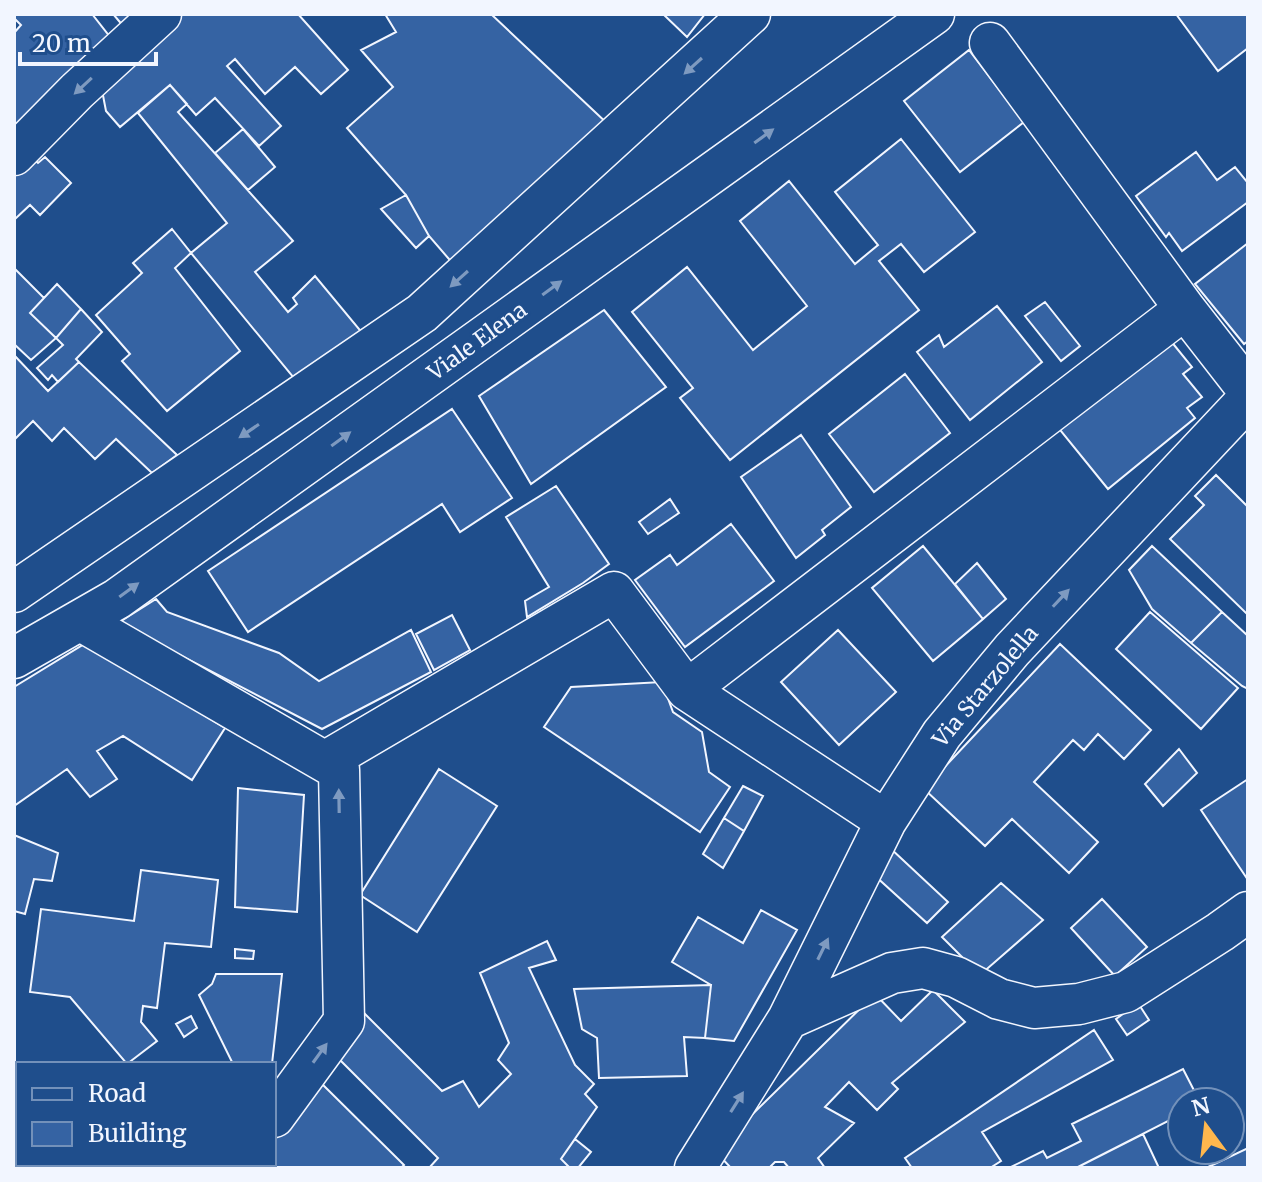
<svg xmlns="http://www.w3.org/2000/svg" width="1262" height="1182" viewBox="0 0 1262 1182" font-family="Merriweather,serif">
<rect width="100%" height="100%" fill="#1f4e8c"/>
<!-- building -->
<path fill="#3563a3" stroke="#f2f6ff" stroke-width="2" d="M14,14H92L110,37L14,137V33L21,25L14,18Z
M113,14H138L124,27Z
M181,14H298L348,70L321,94L295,67L265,94L235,59L227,66L281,126L259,146L215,98L196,115L170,85L120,127L106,111L101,85Z
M385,14H491L611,127L455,266L429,236L406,195L347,128L393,87L361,50L396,32Z
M663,14H705L687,37Z
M1176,14H1248V48L1218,71Z
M969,50L1024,122L960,172L904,101Z
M170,85L187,104L178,112L293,241L255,272L288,312L297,304L293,298L315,276L364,335L298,383L191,253L227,223L138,113Z
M243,129L275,167L248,190L215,153Z
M901,139L975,232L924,272L901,244L879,261L919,310L730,460L680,398L693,388L632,312L687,267L753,350L807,306L740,221L789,181L855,264L878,245L835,192Z
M1196,152L1217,180L1235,167L1248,183V202L1182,251L1169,233L1166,237L1136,196Z
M29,155L38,163L45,157L71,183L40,215L30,205L14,220V170Z
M406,195L429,236L416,248L381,209Z
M172,229L191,253L175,268L240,351L167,411L122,361L130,354L96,315L142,273L133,263Z
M1248,243V341L1244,344L1195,284Z
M14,268L44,298L30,313L56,338L31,360L14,344Z
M57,284L81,309L56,338L30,313Z
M1045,302L1080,346L1061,361L1025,316Z
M997,306L1042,362L970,420L917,352L939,335L944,347Z
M81,309L102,332L76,359L79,362L58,382L52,375L48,380L37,368L63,345L56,338Z
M604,310L666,387L531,484L479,396Z
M1166,335L1192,367L1183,374L1202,397L1187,408L1195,418L1108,489L1056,425Z
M14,355L48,391L79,362L177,455L152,473L116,439L95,459L64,428L52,441L33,421L14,440Z
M905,374L950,433L874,492L829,434Z
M452,409L512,498L460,532L442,504L248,632L208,571Z
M801,435L851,507L822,530L825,535L796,558L741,477Z
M1216,475L1248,507V615L1170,539L1204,505L1195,496Z
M556,486L609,564L583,583L527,617L525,601L549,587L506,517Z
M670,499L679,513L648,534L639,522Z
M731,524L774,581L685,647L635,580L670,555L677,565Z
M923,546L983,619L933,661L872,588Z
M1152,546L1222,612L1191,643L1152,609L1129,570Z
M977,563L1006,599L983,619L955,584Z
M156,599L167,612L279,653L319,681L411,630L431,672L322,729L118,623Z
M1150,612L1238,688L1201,729L1116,649Z
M1222,612L1248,636V689L1242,686L1191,643Z
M452,615L470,650L434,670L416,634Z
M838,630L896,692L839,745L781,682Z
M86,643L225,728L192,780L123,736L97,751L117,779L90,797L67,769L14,806V687Z
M1060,644L1151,730L1124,759L1098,734L1084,750L1073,740L1034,782L1098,842L1069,873L1012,819L985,846L924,789Z
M662,682L673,712L702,732L709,772L730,787L700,832L544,727L571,687Z
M1179,749L1197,773L1163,806L1145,784Z
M439,769L497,806L417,932L360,895Z
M1248,779V880L1201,810Z
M743,786L763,796L744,831L724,818Z
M238,788L304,795L297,912L235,907Z
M724,818L744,831L723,868L703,854Z
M14,835L58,853L52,881L34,879L25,914L14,911Z
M889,847L948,902L927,923L873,874Z
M141,870L218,880L211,947L165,943L157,1008L143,1006L141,1022L157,1041L127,1064L70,997L30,992L41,909L134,921Z
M1001,883L1043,920L980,975L942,937Z
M1102,899L1147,947L1115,976L1071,928Z
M761,910L797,930L734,1041L705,1038L711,985L672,962L698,917L743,943Z
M547,941L556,960L529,968L575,1065L594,1084L585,1094L597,1107L561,1159L570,1168H429L438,1158L338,1058L363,1012L442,1091L463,1081L479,1107L511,1074L498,1060L509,1043L480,973Z
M235,949L254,951L253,959L235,958Z
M216,974H282L272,1064H233L199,995L212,984Z
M711,985L705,1038L684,1037L687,1076L599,1078L597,1038L582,1029L574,989Z
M933,990L965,1022L892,1083L898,1089L877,1110L849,1082L825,1107L854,1123L818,1158L825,1168H789L784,1162H775L769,1168H731L715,1151L875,994L901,1021Z
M1138,1003L1149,1020L1127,1035L1116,1019Z
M191,1016L197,1028L184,1037L176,1024Z
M1094,1030L1113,1060L982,1132L1001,1161L990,1168H912L905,1158Z
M14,1067L18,1078V1164H49L51,1168H14Z
M1183,1069L1200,1102H1182V1114L1076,1168H1009L1043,1151L1047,1158L1081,1141L1072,1124Z
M317,1079L404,1165L401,1168H229L233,1164H274V1123Z
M1143,1134L1159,1168H1076Z
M575,1139L591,1152L578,1168H570L561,1159Z
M1248,1148V1168H1206Z"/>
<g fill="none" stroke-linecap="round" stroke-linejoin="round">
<defs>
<path id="minor" d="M14,155L77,91L161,14
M1185,309L1248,390
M14,592L422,313L750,14
M81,621L339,770L344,1021L274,1117
M14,658L117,599L934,14
M326,761L614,592L687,690
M886,821L687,690L1185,309L990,43
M788,1019L892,973L923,968L956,977L999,999L1034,1008L1079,1004L1126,992L1220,932L1248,912
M211,1168L216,1164
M695,1168L788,1019L886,821L942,734L1012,650L1248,399"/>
</defs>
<!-- minor casing -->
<use href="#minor" stroke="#f2f6ff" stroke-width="43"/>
<!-- minor -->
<use href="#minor" stroke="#1f4e8c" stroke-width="40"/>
</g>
<!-- one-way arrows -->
<defs><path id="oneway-solid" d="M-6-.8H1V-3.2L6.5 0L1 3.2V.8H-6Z" transform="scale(2)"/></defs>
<g fill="#7e9ac0">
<use href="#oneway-solid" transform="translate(693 66) rotate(138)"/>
<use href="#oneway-solid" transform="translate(83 86) rotate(137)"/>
<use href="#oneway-solid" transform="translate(764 136) rotate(-36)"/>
<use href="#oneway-solid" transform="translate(459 279) rotate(138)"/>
<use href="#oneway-solid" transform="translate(552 288) rotate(-36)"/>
<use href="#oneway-solid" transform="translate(249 431) rotate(146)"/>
<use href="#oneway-solid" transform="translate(341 439) rotate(-36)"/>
<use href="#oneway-solid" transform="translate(129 590) rotate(-36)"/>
<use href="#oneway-solid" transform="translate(1061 598) rotate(-47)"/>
<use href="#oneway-solid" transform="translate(339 801) rotate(-91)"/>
<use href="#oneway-solid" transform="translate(823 949) rotate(-64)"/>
<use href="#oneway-solid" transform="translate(320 1053) rotate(-54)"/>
<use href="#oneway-solid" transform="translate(737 1102) rotate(-58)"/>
</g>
<g text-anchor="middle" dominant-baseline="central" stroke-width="6" stroke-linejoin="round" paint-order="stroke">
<!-- street labels -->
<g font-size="22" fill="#f2f6ff" stroke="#1f4e8c">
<text transform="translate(477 341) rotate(-36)">Viale Elena</text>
<text transform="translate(985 686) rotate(-50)">Via Starzolella</text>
</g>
</g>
<!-- border -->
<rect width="1262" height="1182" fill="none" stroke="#f2f6ff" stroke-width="32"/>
<!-- legend -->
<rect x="16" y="1062" width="260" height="104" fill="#1f4e8c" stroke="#7391ba" stroke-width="2"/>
<rect x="32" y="1088" width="40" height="12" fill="#1f4e8c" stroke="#7391ba" stroke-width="2"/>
<text x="88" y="1102" font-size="24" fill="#f2f6ff">Road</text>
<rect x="32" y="1122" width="40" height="24" fill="#3563a3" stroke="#7391ba" stroke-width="2"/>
<text x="88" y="1142" font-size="24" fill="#f2f6ff">Building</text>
<!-- north arrow -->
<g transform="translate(1206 1126) rotate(345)"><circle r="38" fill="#1f4e8c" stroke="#7391ba" stroke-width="2"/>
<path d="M0-6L14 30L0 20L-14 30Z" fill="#ffb74d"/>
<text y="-12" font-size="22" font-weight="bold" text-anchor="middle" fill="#f2f6ff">N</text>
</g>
<!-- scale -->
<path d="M20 52v12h136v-12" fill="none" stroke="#f2f6ff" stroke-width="4"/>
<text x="32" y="52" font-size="24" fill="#f2f6ff" stroke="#1f4e8c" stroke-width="6" paint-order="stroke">20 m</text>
</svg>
